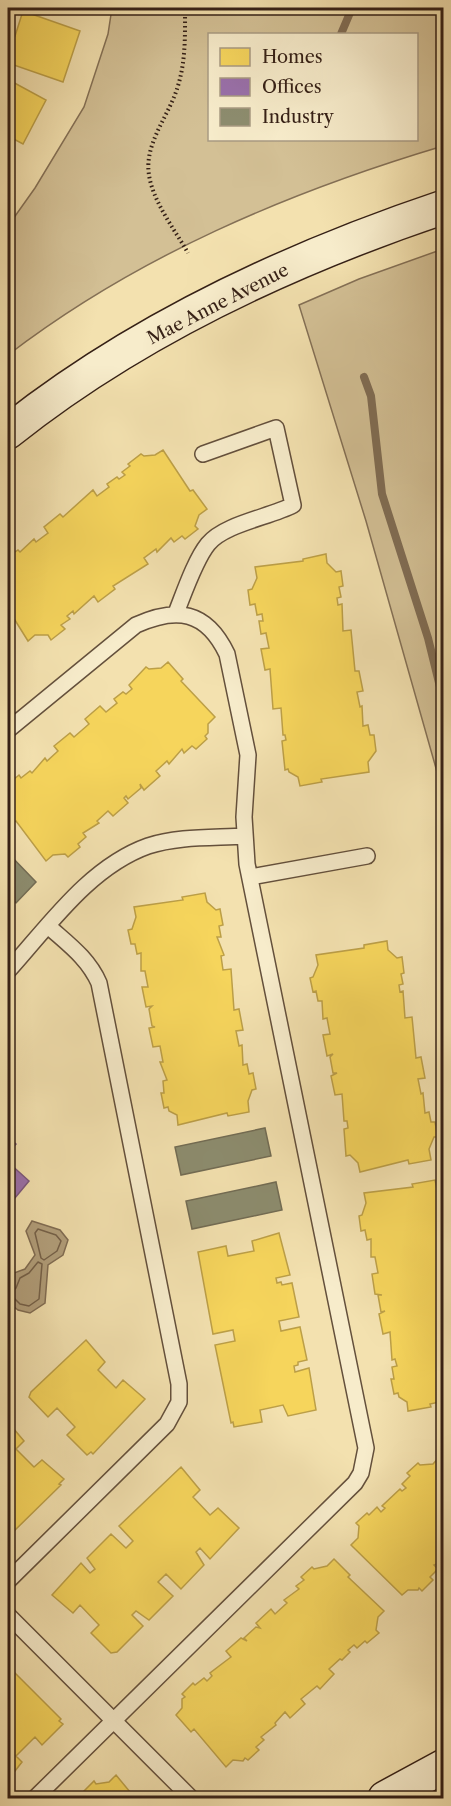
<svg xmlns="http://www.w3.org/2000/svg" width="451" height="1806" viewBox="0 0 451 1806" font-family="'Libre Caslon Text',serif">
<rect width="100%" height="100%" fill="#f3e1af"/>
<filter id="stains"><feTurbulence type="fractalNoise" baseFrequency=".00333" numOctaves="4"/><feColorMatrix values="0 0 0 0 .2 0 0 0 0 .09 0 0 0 0 .02 0 0 0 .5 -.17"/></filter>
<radialGradient id="worn" r=".72"><stop offset=".6" stop-color="#630" stop-opacity="0"/><stop offset="1" stop-color="#630" stop-opacity=".3"/></radialGradient>
<!-- green -->
<path fill="#d3c095" stroke="#847056" stroke-width="1.5" fill-rule="evenodd" d="M112,8H443V146C289,192 137,256 8,355V226L35,188L84,107L108,34ZM210,34H416V140H210Z
M443,249H444L443,793L366,521L299,305L359,279Z"/>
<!-- water -->
<path fill="#b29f7b" stroke="#806c53" stroke-width="1.5" d="M32,1221L60,1230L68,1240L63,1255L48,1265L45,1303L30,1313L18,1310L8,1302V1289L14,1273L25,1269L35,1255L26,1231Z"/>
<!-- homes -->
<path fill="#f6d55c" stroke="#bc9f47" stroke-width="1.5" d="M23,11L80,31L63,82L8,63V34L15,36Z
M9,80L46,100L23,144L8,136Z
M163,450L190,491L193,490L207,509L199,515L195,526L198,529L185,539L182,536L174,542L171,538L157,552L156,549L144,558L148,564L113,586L115,589L98,602L94,596L74,614L73,611L67,616L70,619L61,625L65,629L51,640L48,635H35L28,641L8,609V555L9,556L18,550L20,552L34,539L36,542L48,533L44,527L60,514L63,517L93,490L97,496L109,487L107,484L117,477L119,479L125,475L122,472L130,466L128,464L141,454L144,456L155,455Z
M326,554L327,563L336,572L341,571L343,586L339,587L341,597L337,598L338,605L342,604L343,631L351,630L355,671H359L363,691L357,692L360,707L362,706L363,726L368,725L370,735H374L376,751L368,762L369,772L321,779L322,782L300,786L298,777L289,772L288,769L285,770L282,741L286,740L285,735H283L281,708L273,709L270,669L265,670L261,649L269,648L266,633L261,634L259,621H263L262,614L257,615L255,604L250,605L248,590L252,589L257,578L255,567L303,561V559Z
M168,662L183,679L181,681L215,717L208,724V733L205,736L207,739L196,749L192,746L184,753L182,749L169,764L167,761L156,771L160,776L144,790L140,784L141,788L128,799L126,796L124,798L128,803L113,816L108,811L97,821L99,823L83,833L86,837L78,844L80,847L68,857L65,854L53,855L46,861L16,821L13,823L8,816V784L19,775L21,778L30,771L32,773L45,758L47,761L58,751L54,746L70,733L74,737L89,724L85,719L100,706L106,712L117,703L114,699L123,692L126,694L132,689L129,685L146,667L149,669L161,668Z
M205,893L207,902L216,910L220,909L223,925L219,926L221,937H217L224,955L221,956L223,970L231,969L234,1010L239,1009L243,1030L236,1031L239,1046L242,1045L243,1065L247,1064L249,1074L253,1073L256,1089L252,1090L248,1101L249,1112L228,1116L227,1113L178,1125L177,1115L169,1111L168,1107L164,1108L161,1093H164L163,1081L167,1080L160,1062H163L160,1046L153,1047L149,1028L155,1027L152,1026L149,1009L152,1006L146,1007L142,987H148L145,971H141V953L137,954L135,944H131L128,930L132,929L136,917L134,907L183,900L182,897Z
M387,941L388,950L397,958L402,957L404,973L401,974L403,984L399,985L400,992L403,991L405,1018L412,1017L416,1058L421,1057L425,1078L418,1079L421,1094L423,1093L425,1113L429,1112L431,1122H435L438,1137H434L429,1149L431,1160L409,1164L408,1160L360,1172L358,1163L350,1155L346,1156L344,1129L348,1128L347,1121H344L342,1094L335,1095L331,1076L337,1073H333L330,1057L333,1054L327,1056L323,1035L330,1034L327,1018L323,1019L322,1001H318L316,991L313,992L310,978L313,977L318,965L316,955L364,948V945Z
M435,1180L437,1189L444,1193V1401L430,1404L431,1407L408,1411L407,1402L399,1397L398,1393L394,1394L391,1379H394L392,1367L397,1366L395,1359L392,1360L390,1332L383,1334L379,1314L385,1311L381,1312L378,1295H382L375,1294L372,1274L378,1273L375,1257H371V1239L367,1240L365,1230L361,1231L359,1216L362,1215L366,1203L364,1193L413,1187L412,1184Z
M279,1233L290,1275L276,1278L277,1283L281,1282L282,1285L292,1283L299,1317L279,1321L281,1331L300,1327L307,1360L298,1362V1365L294,1366L295,1372L309,1368L316,1410L288,1416L283,1405L260,1410L262,1422L234,1427L233,1422L231,1423L215,1345L235,1341L233,1330L213,1334L198,1252L226,1246L228,1256L254,1251L252,1241Z
M86,1340L105,1362L98,1370L116,1388L123,1380L145,1399L93,1454L91,1452L87,1455L67,1435L75,1427L57,1408L48,1417L29,1397L31,1392Z
M8,1422L24,1441L16,1449L34,1467L42,1460L64,1479L59,1484L61,1485L11,1534H8Z
M440,1456L444,1460V1561L434,1565L438,1569L430,1577L433,1580L422,1591L419,1588L418,1590H408L402,1595L351,1545L358,1538L359,1526L356,1523L367,1513L369,1515L377,1507L381,1512L385,1508L382,1506L400,1489L402,1491L406,1488L402,1484L410,1476L407,1473L418,1463L420,1465L433,1464Z
M181,1467L200,1490L193,1497L210,1515L218,1508L239,1528L210,1559L200,1548L196,1552L204,1565L181,1589L166,1574L158,1582L173,1596L149,1620L136,1611L132,1615L143,1626L117,1652L111,1653L91,1633L99,1625L80,1605L73,1613L52,1595L81,1563L90,1573L95,1569L87,1558L111,1534L126,1548L133,1541L119,1526Z
M334,1559L350,1575L348,1577L384,1611L378,1617L376,1630L379,1633L367,1643L365,1641L357,1648L354,1645L348,1650L350,1652L342,1660L340,1659L329,1669L334,1674L320,1689L317,1686L301,1699L305,1704L290,1718L285,1712L275,1723L276,1725L261,1737L264,1740L256,1747L259,1750L248,1760L245,1758L243,1761L233,1760L226,1767L194,1729L191,1732L176,1715L182,1708V1699L185,1697L182,1694L193,1683L195,1685L204,1678L207,1681L212,1676L210,1673L231,1657L226,1651L241,1638L247,1641L244,1638L256,1627L260,1628L256,1623L271,1609L275,1614L287,1603L284,1600L299,1589L296,1586L304,1580L301,1577L312,1567L314,1569L327,1566Z
M8,1666L61,1719L59,1721L63,1724L42,1745L35,1737L16,1756L22,1762L8,1780Z
M116,1775L135,1798H82L86,1795L83,1792L94,1781L96,1784L109,1782Z"/>
<!-- offices -->
<path fill="#9970ab" stroke="#7b587e" stroke-width="1.5" d="M8,1137L16,1144L8,1153Z
M8,1162L29,1181L15,1198L8,1191Z"/>
<!-- industry -->
<path fill="#8c8c6e" stroke="#726c54" stroke-width="1.5" d="M8,853L36,882L16,903L8,894Z
M265,1128L271,1156L181,1175L175,1147Z
M276,1182L282,1210L192,1229L186,1201Z"/>
<g fill="none" stroke-linecap="round" stroke-linejoin="round">
<!-- shore -->
<path stroke="#746048" stroke-width="1.5" d="M38,1229L56,1235L61,1241L57,1251L44,1260L41,1258L35,1233Z
M38,1262L42,1264L39,1299L29,1306L20,1304L10,1294L16,1288L20,1278L29,1273Z"/>
<!-- stream -->
<path stroke="#806c53" stroke-width="8" d="M341,34L352,8
M364,377L371,396L382,494L428,638L444,703"/>
<defs>
<path id="lane" d="M176,613C184,593 195,560 208,544C224,524 270,517 293,505L276,428L203,454
M8,730L136,625C176,607 206,610 227,654L248,755L244,817L247,864L366,1448L361,1473L355,1483L35,1798
M250,877L367,856
M8,971C48,927 89,867 148,846C178,836 214,838 245,836
M8,1581L167,1424L179,1402V1384L99,983C88,958 68,944 48,926
M8,1615L191,1798"/>
<path id="secondary" d="M8,432C136,330 289,259 444,207
M385,1798L444,1766"/>
</defs>
<!-- lane casing -->
<use href="#lane" stroke="#64503c" stroke-width="18"/>
<!-- secondary casing -->
<use href="#secondary" stroke="#352016" stroke-width="36"/>
<!-- path -->
<path stroke="#352016" stroke-width="4" stroke-dasharray="1.5 3" stroke-linecap="butt" d="M185,8C185,35 186,62 177,89C168,117 144,144 149,175C153,202 175,230 188,253"/>
<!-- lane -->
<use href="#lane" stroke="#f7eccb" stroke-width="15"/>
<!-- secondary -->
<use href="#secondary" stroke="#f7eccb" stroke-width="33"/>
</g>
<g text-anchor="middle" dominant-baseline="central" stroke-width="6" stroke-linejoin="round" paint-order="stroke">
<!-- street labels -->
<g font-size="18" fill="#352016" stroke="#f7eccb">
<text transform="translate(218 304) rotate(-27)">Mae Anne Avenue</text>
</g>
</g>
<!-- margin -->
<rect width="451" height="1806" fill="none" stroke="#f3e1af" stroke-width="30"/>
<rect x="9" y="9" width="433" height="1788" fill="none" stroke="#352016" stroke-width="3"/>
<rect x="15" y="15" width="421" height="1776" fill="none" stroke="#352016" stroke-width="1.5"/>
<!-- legend -->
<rect x="208" y="33" width="210" height="108" fill="#f7eccb" stroke="#a99a83" stroke-width="1.5"/>
<rect x="220" y="48" width="30" height="18" fill="#f6d55c" stroke="#a99a83" stroke-width="1.5"/>
<text x="262" y="63" font-size="18" fill="#352016">Homes</text>
<rect x="220" y="78" width="30" height="18" fill="#9970ab" stroke="#a99a83" stroke-width="1.5"/>
<text x="262" y="93" font-size="18" fill="#352016">Offices</text>
<rect x="220" y="108" width="30" height="18" fill="#8c8c6e" stroke="#a99a83" stroke-width="1.5"/>
<text x="262" y="123" font-size="18" fill="#352016">Industry</text>
<rect width="100%" height="100%" filter="url(#stains)"/>
<rect width="100%" height="100%" fill="url(#worn)"/>
</svg>
